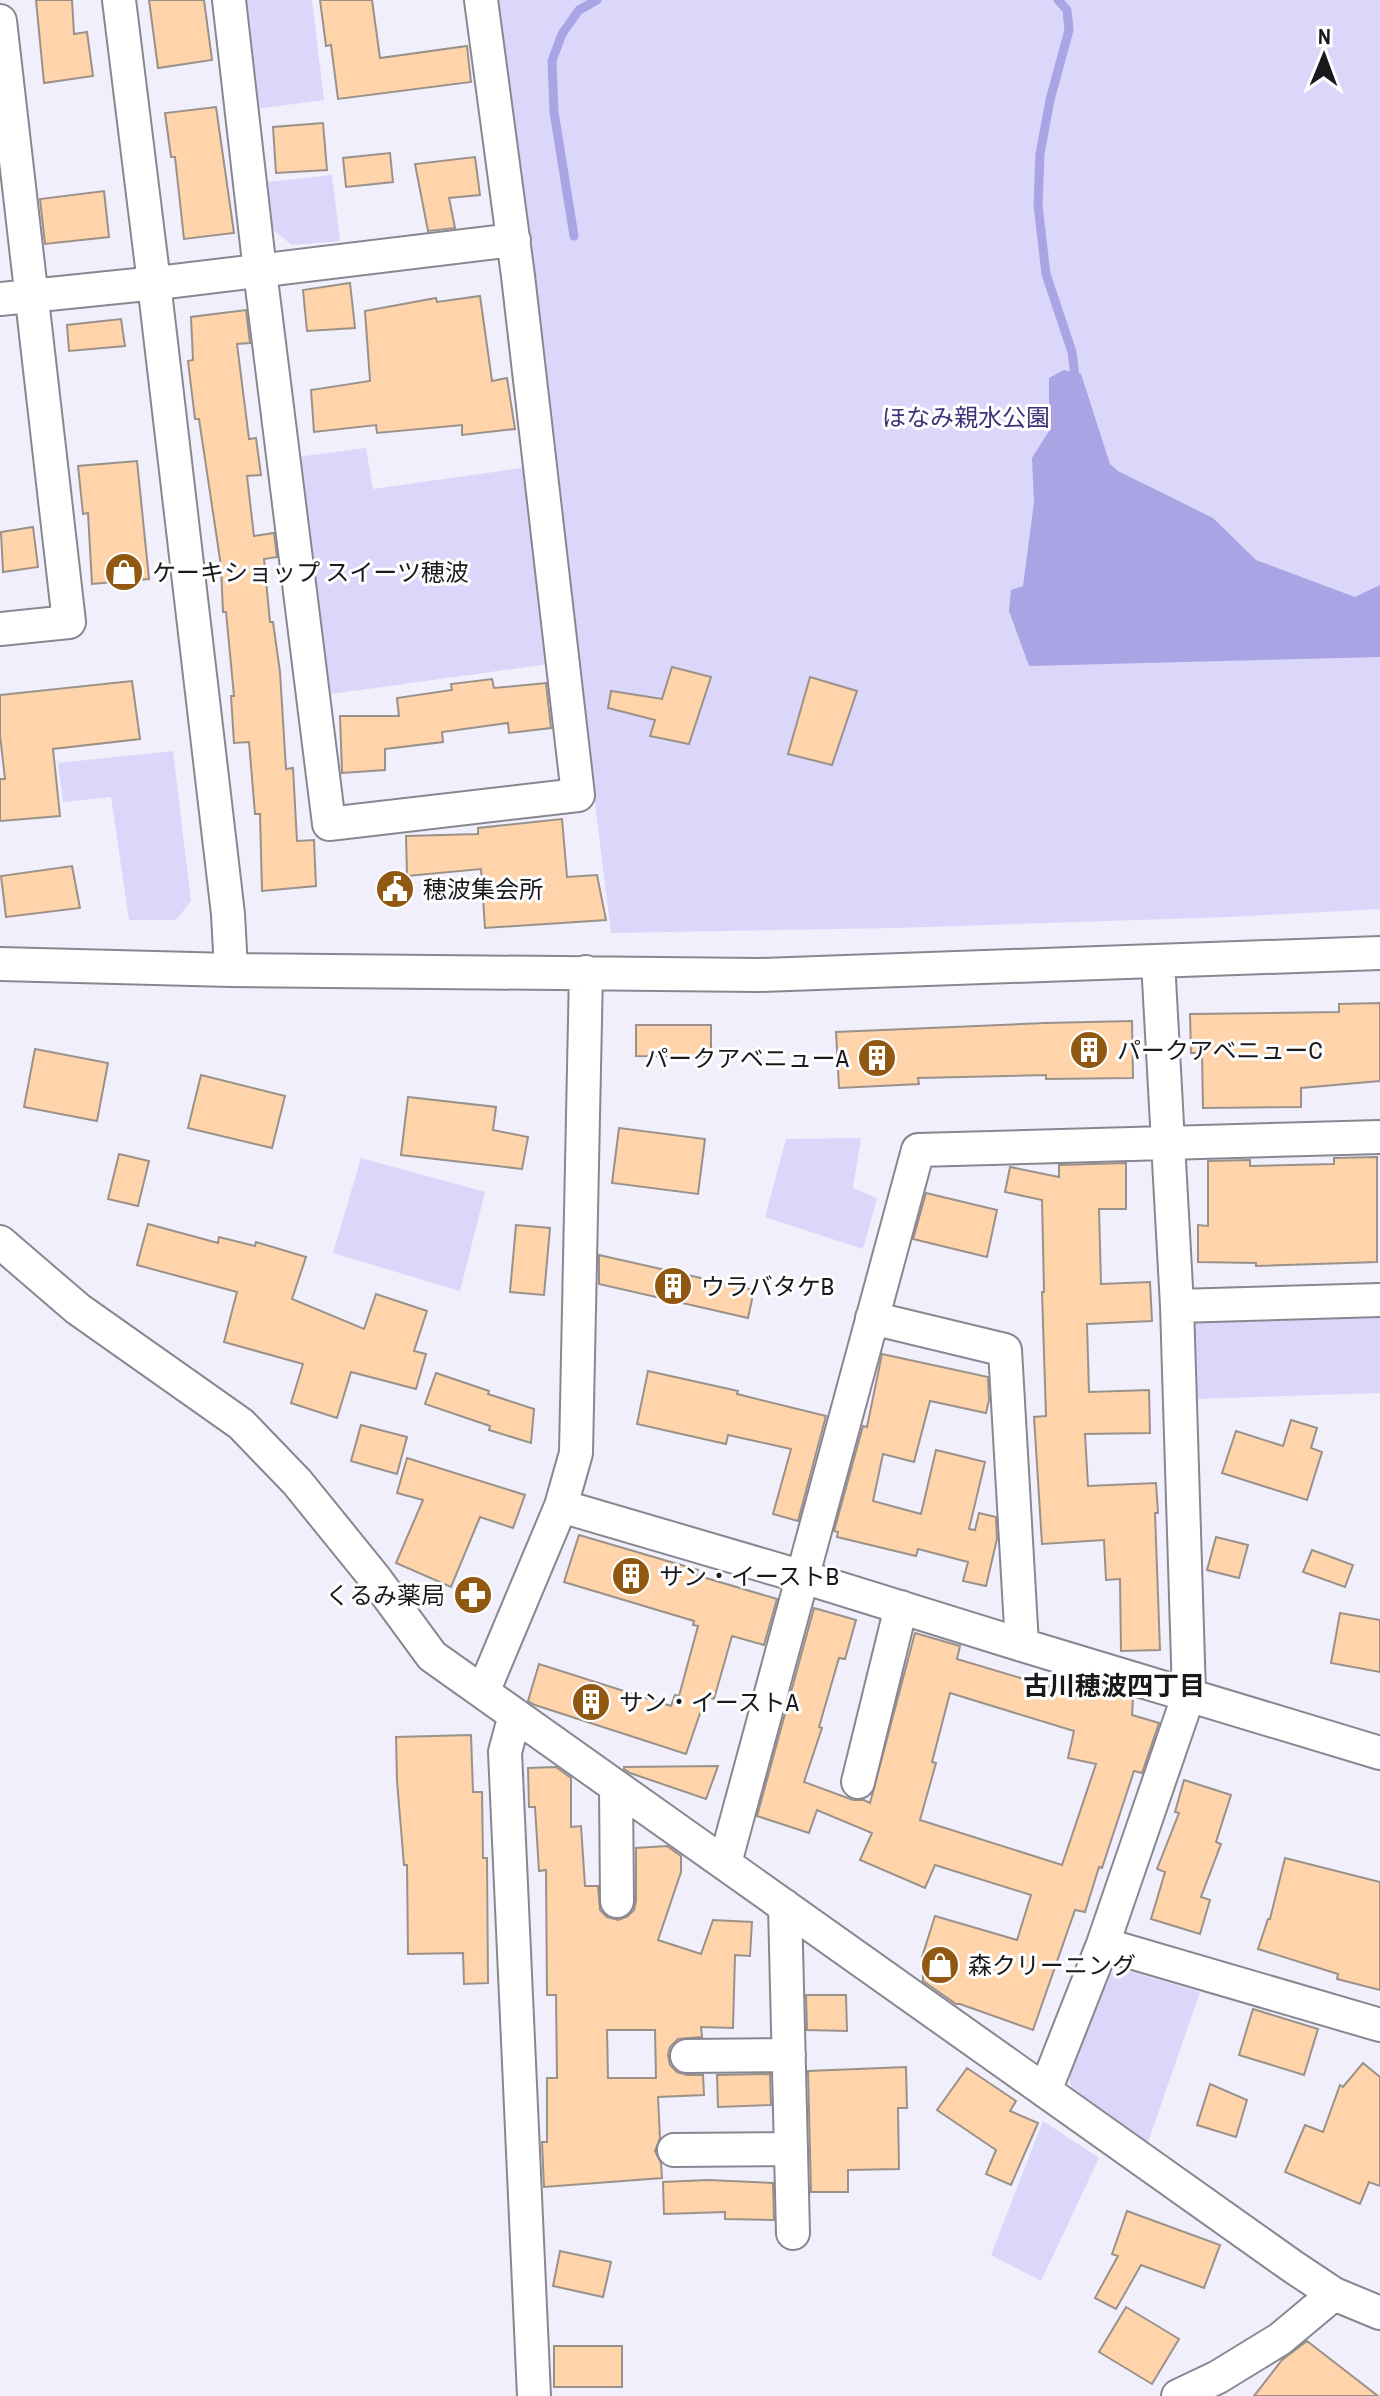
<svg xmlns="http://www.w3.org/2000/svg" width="1380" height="2396" viewBox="0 0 1380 2396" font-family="'Archivo Narrow','Noto Sans JP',sans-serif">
<rect width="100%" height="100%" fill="#f0effb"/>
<!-- green -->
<path fill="#dad7fa" d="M243,0H312L324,100L256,109Z
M496,0H1380V909L1229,917L896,928L611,933Z
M332,175L340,241L292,245L272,229L268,182Z
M366,448L373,489L522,468L549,664L331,694L298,457Z
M173,751L191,901L176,920H129L111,797L63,802L58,763Z
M861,1138L853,1188L877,1198L863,1249L765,1217L786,1139Z
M361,1158L485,1192L460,1291L333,1253Z
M1380,1314V1393L1195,1399L1192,1320Z
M1126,1970L1200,1992L1147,2145L1075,2096L1070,2084V2070L1102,1981L1112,1973Z
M1043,2121L1099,2158L1041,2281L991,2255Z"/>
<!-- water -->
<path fill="#aba4e4" d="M1064,370L1081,374L1110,464L1118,471L1213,518L1256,560L1355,597L1380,585V657L1029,666L1009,611L1011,590L1023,586L1034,502L1032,458L1049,431V378Z"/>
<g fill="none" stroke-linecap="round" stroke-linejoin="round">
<!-- stream -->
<path stroke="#aba4e4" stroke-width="9" d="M1058,0L1067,10L1069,30L1050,100L1040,154L1038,205L1046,274L1072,352L1076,384
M574,236L554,112L552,61L562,34L579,10L597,0"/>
</g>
<!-- building -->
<path fill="#ffd4ab" stroke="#9a928a" stroke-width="2" fill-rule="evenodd" d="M36,0H72L74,34L87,32L93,76L44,83Z
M149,0H204L212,60L158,68Z
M320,0H372L380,58L467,46L471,82L338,99L331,45L326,46Z
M216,107L234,233L184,239L175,157H171L165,113Z
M323,123L327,170L276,173L273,127Z
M390,153L393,182L346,187L343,158Z
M475,157L480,195L449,198L455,228L428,231L415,164Z
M104,191L109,237L45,244L40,199Z
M350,283L355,328L307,331L303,290Z
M480,296L492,381L507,378L515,429L462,435V425L377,433L376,425L314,432L311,390L370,381L365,311L436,298L437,302Z
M246,310L250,343L237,344L249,439L256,438L261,475L247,476L254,536L274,533L277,557L264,559L270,622H273L280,672L286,769L293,768L297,841L314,840L316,886L262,891L260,814H255L249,742L234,743L231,696H234L226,612H223L221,566L199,419H195L188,361L193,360L191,317Z
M121,319L125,346L69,351L67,325Z
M137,461L149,579L92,584L88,513L83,514L78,466Z
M33,527L38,567L3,572L1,532Z
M672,667L711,677L689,744L650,736L655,720L608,708L611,691L662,699Z
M810,677L857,691L832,765L788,754Z
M492,679L494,688L546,683L551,728L509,733L508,723L442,732L443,742L385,749V770L342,773L340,716H399L397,698L452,690L451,684Z
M132,681L140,739L53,749L60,816L0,821V779H5L0,735V695Z
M562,819L567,877L597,875L606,920L485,928L481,869L407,876L406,836L478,834V828Z
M72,866L80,908L6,917L1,876Z
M1380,1003V1081L1301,1088V1107L1203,1108L1202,1053H1191L1190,1014L1339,1012V1004Z
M1132,1021L1133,1078L1046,1079V1075L918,1078L919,1084L839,1088L836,1032L1045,1023Z
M636,1025H711V1057L636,1056Z
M35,1049L108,1063L97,1121L24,1107Z
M201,1075L285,1096L272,1148L188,1128Z
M408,1097L496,1107L493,1130L528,1137L522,1169L401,1155Z
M619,1128L705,1139L698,1194L612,1183Z
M119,1154L149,1161L138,1206L108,1199Z
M1377,1157V1262L1256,1266V1263L1198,1262V1225L1208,1226V1161L1250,1160V1166L1334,1164V1158Z
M1126,1163V1209H1099L1101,1284L1150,1282L1152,1321L1087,1324L1089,1392L1149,1390L1150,1433L1085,1434L1088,1486L1156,1483L1158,1513H1155L1160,1650L1121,1651L1120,1579L1106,1580L1104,1540L1042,1544L1034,1417L1046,1416L1042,1292H1044L1042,1200L1005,1192L1010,1167L1059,1177V1165Z
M926,1193L997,1210L987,1257L913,1239Z
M148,1224L218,1243L219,1237L255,1246L256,1242L306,1257L292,1299L364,1329L376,1294L427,1311L414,1351L426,1354L416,1389L351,1372L337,1418L291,1403L303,1364L224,1342L237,1292L137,1265Z
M516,1225L550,1228L544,1295L510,1292Z
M599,1255L754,1290L748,1318L599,1284Z
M882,1354L988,1377L989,1400L986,1413L930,1401L914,1462L883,1454L873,1501L921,1514L936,1450L985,1462L969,1529L975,1530L979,1513L996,1517L997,1539L986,1586L963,1581L968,1562L918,1549L916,1556L837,1537L838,1532L834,1531L863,1426L867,1427Z
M648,1371L738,1391L737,1394L826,1416L798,1521L773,1514L791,1449L728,1435L726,1444L637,1424Z
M436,1373L489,1391L488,1394L534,1409L531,1443L489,1430L490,1426L425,1404Z
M1291,1420L1317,1428L1311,1448L1322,1452L1307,1500L1222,1473L1236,1431L1283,1446Z
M361,1425L407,1437L397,1474L351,1461Z
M407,1458L525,1495L513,1528L480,1517L451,1587L396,1563L423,1500L397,1493Z
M579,1535L698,1570L696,1575L777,1599L764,1645L732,1636L714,1699L706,1696L686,1754L535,1705L528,1701L539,1664L671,1706L675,1695L679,1696L698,1626L693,1625L694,1621L564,1582Z
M1216,1537L1248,1545L1239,1578L1207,1570Z
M1312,1550L1353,1565L1345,1587L1303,1572Z
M814,1608L856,1620L845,1659L839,1658L819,1727L822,1728L804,1782L853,1800H864L870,1803L915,1633L960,1646L957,1659L1061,1690L1065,1678L1133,1698L1132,1715L1159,1723L1142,1773L1134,1771L1102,1868L1099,1867L1085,1912L1075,1910L1033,2030L960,2004H956L923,1981V1973L934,1960L922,1957L935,1916L1017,1940L1031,1895L935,1865L925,1888L860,1860L872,1833L817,1810L809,1833L757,1816ZM950,1693L1074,1731L1068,1758L1096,1764L1062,1865L920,1820L936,1763L932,1762Z
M1340,1613L1380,1620V1672L1331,1663Z
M471,1735L473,1792H482L483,1858H487L488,1983L464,1984L463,1953L408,1954L407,1865H404L397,1781L396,1737Z
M718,1766L706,1799L630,1773L624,1769V1767Z
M556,1767L571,1778V1827L581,1826L585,1886H598L600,1910L607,1917L618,1920L627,1917L634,1910L636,1901V1848L667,1846L681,1856V1872L658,1940L701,1954L713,1920L752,1922L750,1956L735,1955L733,2028L701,2027L702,2037L678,2039L670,2047L668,2055L670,2065L677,2072L687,2075H703L704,2095L658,2097L660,2138L655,2151L661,2163L662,2178L544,2187L542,2142H547V2078H557L556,1995H547L546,1870L539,1871L535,1807H529L528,1768ZM607,2030H655L656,2078H608Z
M1184,1780L1231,1795L1216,1842L1221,1844L1201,1897L1210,1900L1200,1934L1151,1919L1165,1872L1157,1869L1179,1813L1175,1812Z
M1285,1858L1380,1882V1990L1337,1979L1338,1974L1258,1949L1268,1919H1270Z
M806,1995H846L847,2031L807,2030Z
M1253,2009L1318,2029L1304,2075L1239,2055Z
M1363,2063L1380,2077V2186L1369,2182L1360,2204L1285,2172L1305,2125L1323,2132L1340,2085L1343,2087Z
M906,2067L907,2108H898L899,2169L848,2170V2192H811L808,2071Z
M967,2068L1016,2101L1010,2111L1038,2123L1011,2185L986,2174L996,2150L937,2110Z
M770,2074L771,2105L718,2107L717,2075Z
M1210,2084L1247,2100L1236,2137L1197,2125Z
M708,2180L773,2183L774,2220L725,2219V2212L664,2214L663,2182Z
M1127,2211L1220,2245L1204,2288L1141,2265L1116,2309L1095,2298L1118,2256L1112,2254Z
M560,2251L611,2262L603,2297L553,2286Z
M1126,2307L1179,2339L1152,2384L1099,2352Z
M1307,2341L1378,2396H1254L1282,2360Z
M554,2346H622V2387H554Z"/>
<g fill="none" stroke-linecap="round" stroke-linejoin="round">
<defs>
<path id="minor" d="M119,0L154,283L228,914L231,970
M229,0L260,271L329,824L578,795L518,276L481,0
M0,21L69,622L0,629
M0,299L166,282L514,240
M0,964L231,970L759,975L1380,953
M0,1242L78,1309L241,1424L297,1482L374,1577L432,1656L1292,2266L1334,2294L1380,2313
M1177,1306L1380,1300
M872,1318L1005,1350L1022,1645
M561,1506L803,1577L1022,1645L1380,1753
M483,1692L561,1506L576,1453L586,972
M515,1715L505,1752L534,2396
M858,1782L901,1607
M616,1787L617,1901
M725,1863L918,1150L1380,1137
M785,1906L793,2233
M1103,1944L1380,2025
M687,2056L789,2055
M1045,2091L1103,1944L1189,1694L1177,1306L1158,961
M674,2150L791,2149
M1178,2396L1218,2377L1280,2339L1334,2294"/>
</defs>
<!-- minor casing -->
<use href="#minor" stroke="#888791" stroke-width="36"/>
<!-- minor -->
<use href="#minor" stroke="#fff" stroke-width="32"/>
</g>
<!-- icons -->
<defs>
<symbol id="shop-disc" viewBox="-11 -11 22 22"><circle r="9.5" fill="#915812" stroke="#fefefe"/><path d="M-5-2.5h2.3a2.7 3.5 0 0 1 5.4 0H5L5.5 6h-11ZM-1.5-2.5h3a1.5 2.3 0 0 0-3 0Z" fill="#fff"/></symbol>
<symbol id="civic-disc" viewBox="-11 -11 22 22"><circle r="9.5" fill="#915812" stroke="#fefefe"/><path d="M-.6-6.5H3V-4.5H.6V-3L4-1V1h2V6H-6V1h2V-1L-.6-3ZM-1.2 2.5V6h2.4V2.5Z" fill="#fff"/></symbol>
<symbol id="building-disc" viewBox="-11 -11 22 22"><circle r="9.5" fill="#915812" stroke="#fefefe"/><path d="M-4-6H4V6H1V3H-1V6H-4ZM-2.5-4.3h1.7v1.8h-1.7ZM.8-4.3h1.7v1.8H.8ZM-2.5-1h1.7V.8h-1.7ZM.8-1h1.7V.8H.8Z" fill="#fff"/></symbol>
<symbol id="pharmacy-disc" viewBox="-11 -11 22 22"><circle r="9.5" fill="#915812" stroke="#fefefe"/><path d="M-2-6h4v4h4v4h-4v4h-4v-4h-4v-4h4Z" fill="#fff"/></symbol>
</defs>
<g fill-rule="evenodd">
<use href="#shop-disc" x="102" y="550" width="44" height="44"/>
<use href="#civic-disc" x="373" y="867" width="44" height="44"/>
<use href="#building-disc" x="1067" y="1028" width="44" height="44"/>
<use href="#building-disc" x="855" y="1036" width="44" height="44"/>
<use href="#building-disc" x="651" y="1264" width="44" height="44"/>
<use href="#building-disc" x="609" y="1554" width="44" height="44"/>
<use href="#pharmacy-disc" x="451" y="1573" width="44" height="44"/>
<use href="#building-disc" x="569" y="1680" width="44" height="44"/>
<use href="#shop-disc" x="918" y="1943" width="44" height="44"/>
</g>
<g text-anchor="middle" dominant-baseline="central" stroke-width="6" stroke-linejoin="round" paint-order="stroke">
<!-- park labels -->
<g font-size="24" fill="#40307a" stroke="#fefefe">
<text x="966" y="417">ほなみ親水公園</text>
</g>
<!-- poi labels -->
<g font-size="24" fill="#19191d" stroke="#fefefe" text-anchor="start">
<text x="152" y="572">ケーキショップ スイーツ穂波</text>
<text x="423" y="889">穂波集会所</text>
<text x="1117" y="1050">パークアベニューC</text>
<text x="849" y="1058" text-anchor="end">パークアベニューA</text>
<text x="701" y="1286">ウラバタケB</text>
<text x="659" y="1576">サン・イーストB</text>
<text x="445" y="1595" text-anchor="end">くるみ薬局</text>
<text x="619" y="1702">サン・イーストA</text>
<text x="968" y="1965">森クリーニング</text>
</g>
<!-- neighbourhood labels -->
<g font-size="26" font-weight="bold" fill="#19191d" stroke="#fefefe">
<text x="1114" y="1685">古川穂波四丁目</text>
</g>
</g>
<!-- north arrow -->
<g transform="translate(1324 56) rotate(1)" stroke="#fefefe" stroke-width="6" paint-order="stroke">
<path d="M0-6L14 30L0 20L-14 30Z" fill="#19191d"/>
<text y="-12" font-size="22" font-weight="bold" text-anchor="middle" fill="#19191d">N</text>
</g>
</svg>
